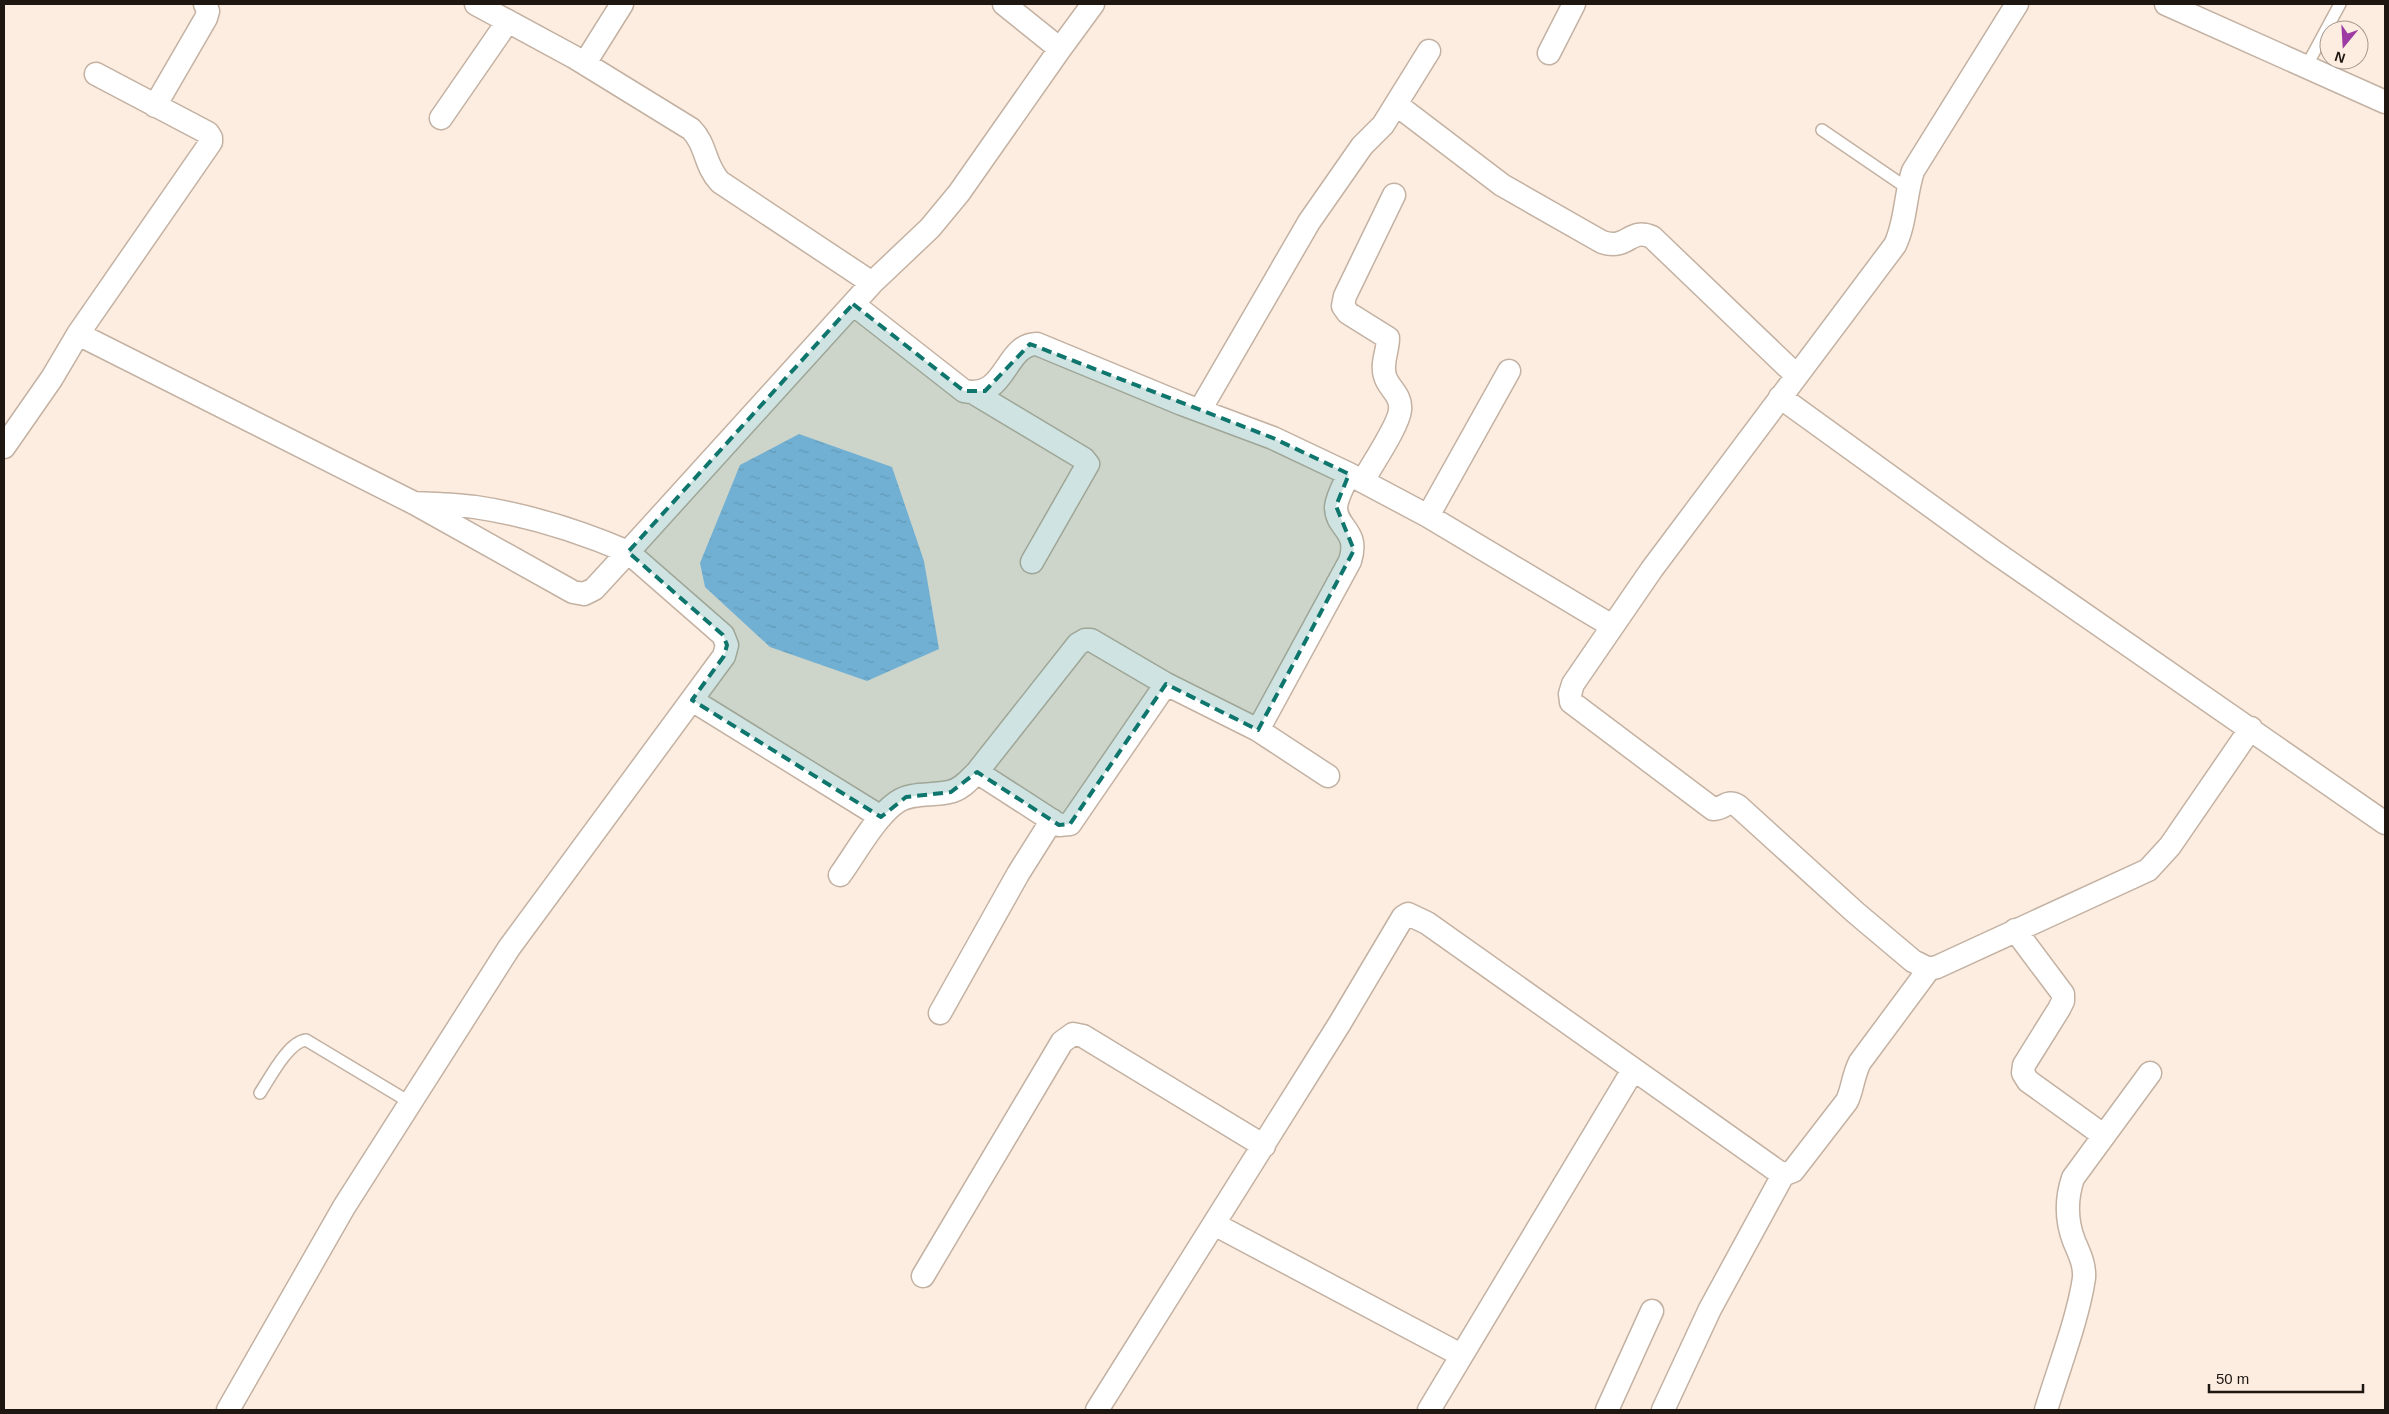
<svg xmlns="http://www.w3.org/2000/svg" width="2389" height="1414" viewBox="0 0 2389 1414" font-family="Helvetica,sans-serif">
<defs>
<pattern id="water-ripples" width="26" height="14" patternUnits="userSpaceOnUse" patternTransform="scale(1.25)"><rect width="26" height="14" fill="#8abeed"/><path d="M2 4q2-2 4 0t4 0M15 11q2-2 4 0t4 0" fill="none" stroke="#77a3ca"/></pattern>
</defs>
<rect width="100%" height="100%" fill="#fdede1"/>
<!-- water -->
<path fill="url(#water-ripples)" d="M799,434L892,467L924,561L939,649L867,681L770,647L705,587L700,563L740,465Z"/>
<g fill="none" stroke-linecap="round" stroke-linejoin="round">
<defs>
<path id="service" d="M2306,67L2340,4
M1822,130L1907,188
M260,1093C270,1078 288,1042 306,1040L411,1103"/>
<path id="minor" d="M476,4L574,57L691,129C707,145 704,165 720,182L872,283
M2017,4L1913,171C1905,195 1906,222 1895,245L1652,569L1573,684L1570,694L1571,702L1713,809C1724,809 1727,799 1738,806L1856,913L1913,961L1929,969L1937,967L2148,870L2170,846L2251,728
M2166,4L2385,102
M1060,49L1093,4
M1549,53L1574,4
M585,63L622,4
M1397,105L1502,185L1602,242C1628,251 1629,227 1652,237L1796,375
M155,106L206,18L208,11L205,4
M441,118L508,21
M853,304L964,391C1007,400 1004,344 1037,344L1182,404L1273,438L1349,474L1428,516L1612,626
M78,334L414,503L573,592L584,594L594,589L628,552C579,531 528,515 475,507C455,504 434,504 414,503
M974,393L1084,459L1088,464L1032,562
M1780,397L1993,551L2385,823
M1200,410L1309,222L1362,146L1383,125L1429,51
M4,447L52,378L78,334L211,142V138L208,133L96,74
M1363,481C1371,466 1399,425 1400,410C1402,395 1388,388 1385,376C1381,363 1388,351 1388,338L1348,313L1343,306L1345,296L1394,195
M1428,516L1509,371
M692,700L881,817
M1258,730L1350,561C1360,530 1336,529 1336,507C1337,496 1345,483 1349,474
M977,772L1059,825L1070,824L1166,684
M840,875C856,853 875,817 897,802C911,792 933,796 949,792C961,790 969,780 977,772L1078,644L1085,640H1091L1166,684L1258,730L1328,776
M2015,930L2063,994V1001L2059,1009L2024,1065L2023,1073L2028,1081L2103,1135
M940,1013L1018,874L1052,820
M1214,1224L1461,1355
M923,1276L1062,1042L1073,1034L1083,1036L1264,1146
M228,1410L344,1207L509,948L724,656L727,645L723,635L628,552L872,283L930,228L959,193L1060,49L1004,4
M1097,1410L1340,1023L1403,917L1408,914L1427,923L1783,1175
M1429,1410L1633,1070
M1607,1410L1652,1311
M1663,1410L1710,1309L1783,1175L1793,1171L1847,1101C1853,1088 1853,1075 1860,1062L1929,969
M2046,1410C2058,1370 2078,1319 2084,1278C2085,1264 2079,1253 2074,1241C2066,1220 2066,1199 2073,1178L2150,1073"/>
</defs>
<!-- service casing -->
<use href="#service" stroke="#c3b1a2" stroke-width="14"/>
<!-- minor casing -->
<use href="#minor" stroke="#c3b1a2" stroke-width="25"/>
<!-- service -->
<use href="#service" stroke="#fff" stroke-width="11"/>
<!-- minor -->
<use href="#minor" stroke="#fff" stroke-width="22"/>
</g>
<!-- marked area -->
<path fill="#0f766e" fill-opacity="0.2" stroke="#0f766e" stroke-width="4" stroke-dasharray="10 6" stroke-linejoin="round" d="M853,304L964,391H985L1030,344L1273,438L1349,474L1336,506L1354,550L1258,730L1166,684L1070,824L1059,825L977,772L951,792L906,797L881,817L692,700L724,656L727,645L723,635L628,552Z"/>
<!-- border -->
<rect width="2389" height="1414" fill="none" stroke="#1d1611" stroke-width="10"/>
<!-- north arrow -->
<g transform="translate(2344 45) rotate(198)"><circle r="24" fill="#fdede1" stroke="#a3978e"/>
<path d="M0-4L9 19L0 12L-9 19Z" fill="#9d3ba3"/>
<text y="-8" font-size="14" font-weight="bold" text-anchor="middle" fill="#1d1611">N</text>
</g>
<!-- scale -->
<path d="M2209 1384v8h154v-8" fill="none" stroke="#1d1611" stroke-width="2.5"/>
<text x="2216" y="1384" font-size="15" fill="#1d1611" stroke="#fdede1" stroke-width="4" paint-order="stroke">50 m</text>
</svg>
